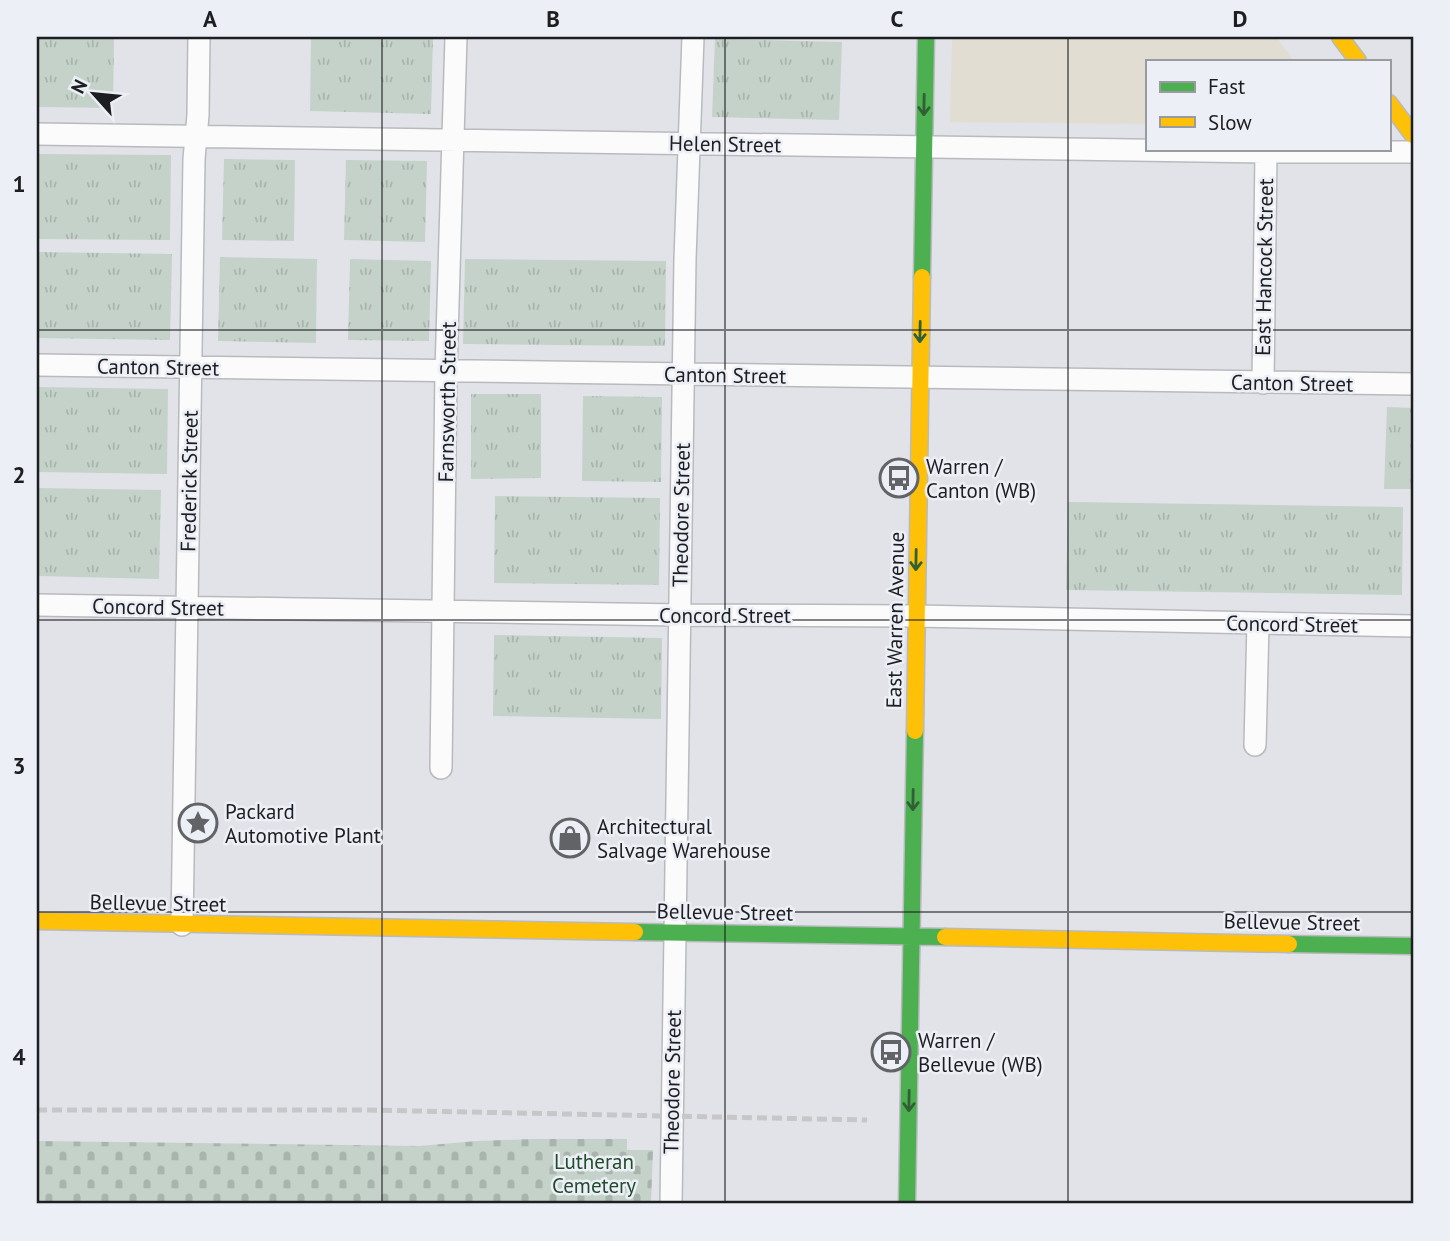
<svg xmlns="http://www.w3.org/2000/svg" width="1450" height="1241" viewBox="0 0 1450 1241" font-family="'PT Sans',sans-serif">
<defs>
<pattern id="grass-tufts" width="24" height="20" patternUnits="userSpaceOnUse" patternTransform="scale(1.75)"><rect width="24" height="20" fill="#c4d2c9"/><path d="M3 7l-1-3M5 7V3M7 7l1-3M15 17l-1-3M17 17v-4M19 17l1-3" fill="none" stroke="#a8b4ac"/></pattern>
<pattern id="cemetery-stones" width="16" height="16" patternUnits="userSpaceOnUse" patternTransform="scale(1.75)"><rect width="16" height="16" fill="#c4d2c9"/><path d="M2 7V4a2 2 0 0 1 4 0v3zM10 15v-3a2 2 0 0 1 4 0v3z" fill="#a8b4ac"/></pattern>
</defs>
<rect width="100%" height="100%" fill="#e2e3e8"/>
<!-- commercial -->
<path fill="#e1ddd3" d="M952,37H1276L1294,61H1147V124L950,122Z"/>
<!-- grass -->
<path fill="url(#grass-tufts)" d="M37,37H114L113,108L37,107Z
M311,37H433L431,114L310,111Z
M715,39L842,42L839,120L712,117Z
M37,154L171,155L170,240L37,239Z
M224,159L295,160L294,241L222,240Z
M346,160L427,161L425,242L344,240Z
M37,252L172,254L170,340L37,338Z
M220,257L317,259L316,343L218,341Z
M350,259L431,261L429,341L348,340Z
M465,259L666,261L665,346L463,344Z
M37,387L168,389L167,474L37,472Z
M471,394H541V478L471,479Z
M583,396L662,397L661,482L582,481Z
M1387,407L1413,408V489H1384Z
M37,488L161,490L159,579L37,576Z
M495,496L660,498L659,585L494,583Z
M1068,502L1403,507L1402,595L1066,590Z
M494,635L662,638L661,719L493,716Z"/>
<!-- cemetery -->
<path fill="url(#cemetery-stones)" d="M534,1139H627V1150H653L651,1204H37V1141L419,1146L477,1141Z"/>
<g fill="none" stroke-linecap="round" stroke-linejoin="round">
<defs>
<path id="street" d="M37,134L1266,152H1413
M37,365L1413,384
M1263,383L1266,152
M37,605L680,615L915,616L1413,626
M1255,745L1258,623
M441,768L446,371L456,37
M182,925L194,159L198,115L199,37
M671,1204L685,259L693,37"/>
<path id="fast" d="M922,277L926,37
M635,932L945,937
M1289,944L1413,946
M907,1204L915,731"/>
<path id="slow" d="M1340,37L1358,61
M1389,103L1413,135
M915,731L922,277
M37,921L635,932
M945,937L1289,944"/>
</defs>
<!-- street casing -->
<use href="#street" stroke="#b9babe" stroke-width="24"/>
<!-- fast casing -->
<use href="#fast" stroke="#b9babe" stroke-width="19"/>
<!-- slow casing -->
<use href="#slow" stroke="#b9babe" stroke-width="19"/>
<!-- street -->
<use href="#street" stroke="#fbfbfc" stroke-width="21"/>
<!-- fast -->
<use href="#fast" stroke="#4caf50" stroke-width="16"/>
<!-- slow -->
<use href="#slow" stroke="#ffc107" stroke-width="16"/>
<!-- rail -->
<path stroke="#c7c7c9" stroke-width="5" stroke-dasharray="10 5" stroke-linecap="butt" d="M37,1110H367L867,1120"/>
</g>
<!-- one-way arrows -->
<defs><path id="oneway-shaft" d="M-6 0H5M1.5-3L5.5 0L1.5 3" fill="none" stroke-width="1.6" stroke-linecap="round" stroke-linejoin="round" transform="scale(1.75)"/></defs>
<g stroke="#325f36">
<use href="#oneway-shaft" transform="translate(924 105) rotate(91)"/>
<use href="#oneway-shaft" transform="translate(920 332) rotate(91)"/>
<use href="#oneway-shaft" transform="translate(916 560) rotate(91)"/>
<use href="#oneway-shaft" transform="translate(913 800) rotate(91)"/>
<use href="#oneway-shaft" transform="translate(909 1101) rotate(91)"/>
</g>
<!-- grid -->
<path fill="none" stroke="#1d1e21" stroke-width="2" stroke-opacity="0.55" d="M382,37V1204M725,37V1204M1068,37V1204M37,330H1413M37,620H1413M37,912H1413"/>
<!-- icons -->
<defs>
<symbol id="bus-ring" viewBox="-11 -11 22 22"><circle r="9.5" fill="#edeff7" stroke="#626367" stroke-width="1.5"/><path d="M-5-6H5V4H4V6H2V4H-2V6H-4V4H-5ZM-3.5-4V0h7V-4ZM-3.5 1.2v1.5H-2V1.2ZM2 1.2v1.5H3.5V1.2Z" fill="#626367"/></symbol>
<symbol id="sight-ring" viewBox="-11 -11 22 22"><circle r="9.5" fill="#edeff7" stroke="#626367" stroke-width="1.5"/><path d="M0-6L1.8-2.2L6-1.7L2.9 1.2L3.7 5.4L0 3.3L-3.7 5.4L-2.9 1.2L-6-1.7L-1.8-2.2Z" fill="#626367"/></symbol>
<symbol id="shop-ring" viewBox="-11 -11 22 22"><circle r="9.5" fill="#edeff7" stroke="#626367" stroke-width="1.5"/><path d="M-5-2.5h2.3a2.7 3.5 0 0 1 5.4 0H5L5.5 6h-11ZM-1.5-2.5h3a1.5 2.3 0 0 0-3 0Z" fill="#626367"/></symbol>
</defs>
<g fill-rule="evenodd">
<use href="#bus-ring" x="877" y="456" width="44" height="44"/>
<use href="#sight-ring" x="176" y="801" width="44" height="44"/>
<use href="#shop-ring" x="548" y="816" width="44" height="44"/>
<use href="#bus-ring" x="869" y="1030" width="44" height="44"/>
</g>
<g text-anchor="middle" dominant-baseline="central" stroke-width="5" stroke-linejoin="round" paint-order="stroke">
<!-- street labels -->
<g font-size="21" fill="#1d1e21" stroke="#edeff7">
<text transform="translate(725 144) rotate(1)">Helen Street</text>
<text transform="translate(1264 267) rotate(-89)">East Hancock Street</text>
<text transform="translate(158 367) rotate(1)">Canton Street</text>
<text transform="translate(725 375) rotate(1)">Canton Street</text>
<text transform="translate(1292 383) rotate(1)">Canton Street</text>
<text transform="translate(447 402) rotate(-89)">Farnsworth Street</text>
<text transform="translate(189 481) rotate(-89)">Frederick Street</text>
<text transform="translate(681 515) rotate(-89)">Theodore Street</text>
<text transform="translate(158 607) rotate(1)">Concord Street</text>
<text x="725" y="615">Concord Street</text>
<text transform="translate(895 620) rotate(-89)">East Warren Avenue</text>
<text transform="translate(1292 624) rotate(1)">Concord Street</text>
<text transform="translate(158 903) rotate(1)">Bellevue Street</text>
<text transform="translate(725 912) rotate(1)">Bellevue Street</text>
<text transform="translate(1292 922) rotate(1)">Bellevue Street</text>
<text transform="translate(672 1082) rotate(-89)">Theodore Street</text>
</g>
<!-- poi labels -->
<g font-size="21" fill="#1d1e21" stroke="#edeff7" text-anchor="start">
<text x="926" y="466">Warren /<tspan x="926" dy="24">Canton (WB)</tspan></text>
<text x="225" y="811">Packard<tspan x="225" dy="24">Automotive Plant</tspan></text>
<text x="597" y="826">Architectural<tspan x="597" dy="24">Salvage Warehouse</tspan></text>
<text x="918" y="1040">Warren /<tspan x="918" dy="24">Bellevue (WB)</tspan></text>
</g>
<!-- park labels -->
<g font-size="21" fill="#214d2d" stroke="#edeff7">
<text x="594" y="1161">Lutheran<tspan x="594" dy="24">Cemetery</tspan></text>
</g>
</g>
<!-- border -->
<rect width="1450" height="1241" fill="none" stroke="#edeff7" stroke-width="77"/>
<!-- legend -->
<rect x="1146" y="60" width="245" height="91" fill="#edeff7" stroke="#9a9ba1" stroke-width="2"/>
<rect x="1160" y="82" width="35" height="10" fill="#4caf50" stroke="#9a9ba1" stroke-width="2"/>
<text x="1208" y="94" font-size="21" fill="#1d1e21">Fast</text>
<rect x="1160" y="117" width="35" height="10" fill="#ffc107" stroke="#9a9ba1" stroke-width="2"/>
<text x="1208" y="130" font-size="21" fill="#1d1e21">Slow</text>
<!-- north arrow -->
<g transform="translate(94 94) rotate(297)" stroke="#edeff7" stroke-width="5" paint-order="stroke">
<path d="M0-5L12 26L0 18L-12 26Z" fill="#1d1e21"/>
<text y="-10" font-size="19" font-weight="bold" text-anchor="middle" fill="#1d1e21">N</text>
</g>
<rect x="38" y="38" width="1374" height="1164" fill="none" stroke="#1d1e21" stroke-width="2.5"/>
<g font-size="23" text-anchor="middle" font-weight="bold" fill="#1d1e21">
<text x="210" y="27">A</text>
<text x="553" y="27">B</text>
<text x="897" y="27">C</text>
<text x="1240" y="27">D</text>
<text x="19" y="192">1</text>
<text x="19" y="483">2</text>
<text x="19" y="774">3</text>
<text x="19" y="1065">4</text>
</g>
</svg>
